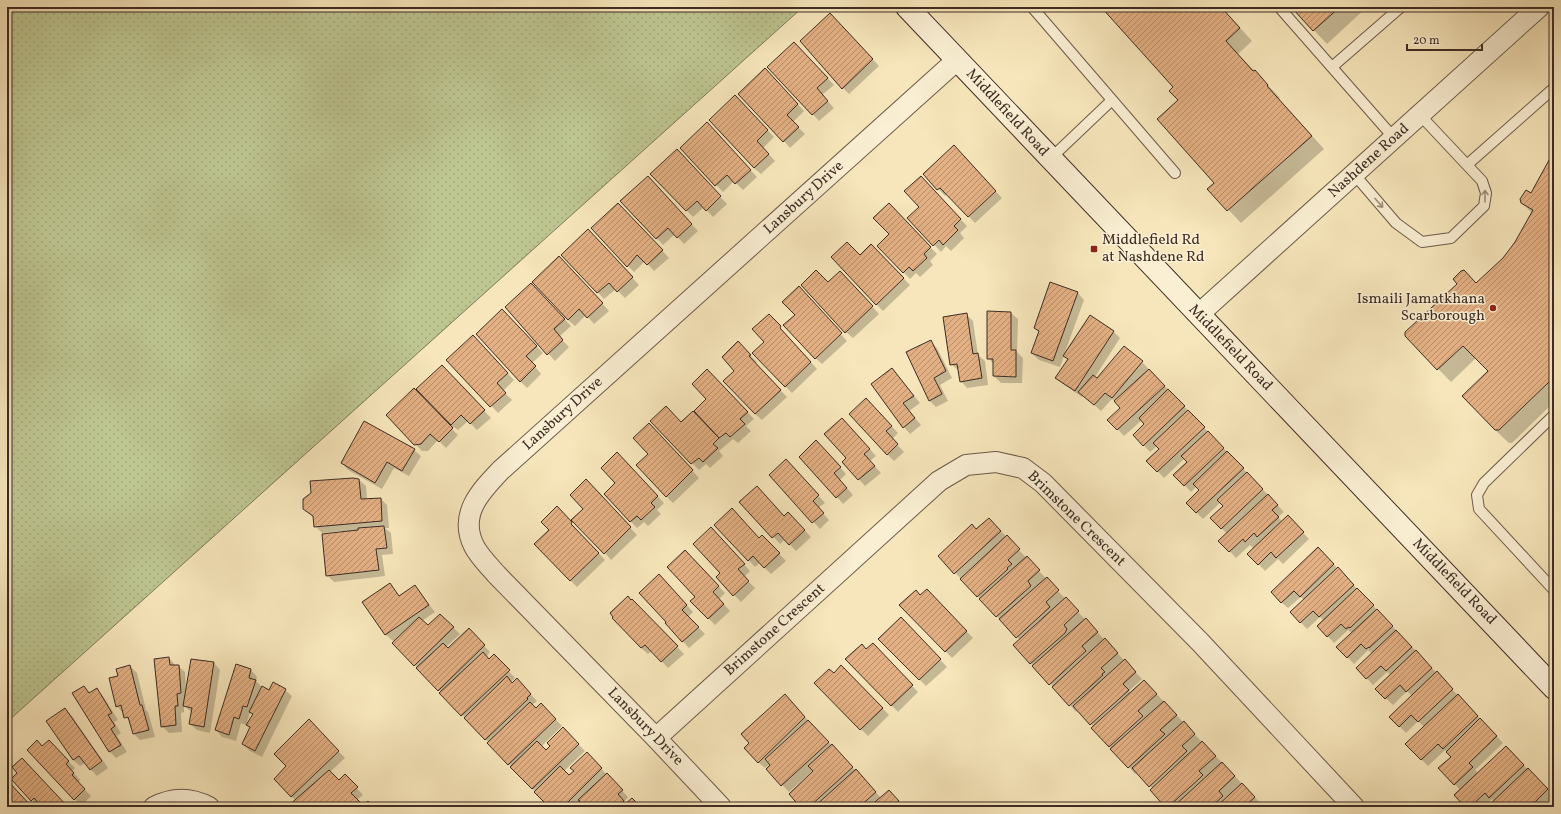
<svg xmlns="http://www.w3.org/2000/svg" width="1561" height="814" viewBox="0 0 1561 814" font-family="Vollkorn,serif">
<defs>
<pattern id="grass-dots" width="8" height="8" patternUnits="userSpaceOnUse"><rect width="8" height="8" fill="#bdc590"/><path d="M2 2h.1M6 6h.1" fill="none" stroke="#a4a97c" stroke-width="1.8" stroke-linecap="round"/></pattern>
<pattern id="building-hatch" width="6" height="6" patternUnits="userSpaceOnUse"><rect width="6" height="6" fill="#e3b083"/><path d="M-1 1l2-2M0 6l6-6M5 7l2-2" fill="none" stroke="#b98f6b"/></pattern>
</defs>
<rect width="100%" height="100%" fill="#f7e6bb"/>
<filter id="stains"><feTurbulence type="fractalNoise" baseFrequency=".005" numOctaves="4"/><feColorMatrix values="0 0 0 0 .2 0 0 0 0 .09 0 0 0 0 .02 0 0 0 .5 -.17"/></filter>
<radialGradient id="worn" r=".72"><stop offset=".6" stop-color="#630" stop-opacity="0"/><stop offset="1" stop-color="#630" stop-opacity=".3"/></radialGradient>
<!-- grass -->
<path fill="url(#grass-dots)" stroke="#7e785a" d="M7,7H803L7,722Z"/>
<!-- shadow -->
<path fill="#0003" d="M1072,7H1078L1075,10Z
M1102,7H1221L1252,41L1238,54L1267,84L1280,98L1279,99L1324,149L1241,223L1209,189L1215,183L1174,87Z
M1292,7H1367L1327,44Z
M836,21L879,66L849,94L843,88Z
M801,50L834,85L822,95L834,108L819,121L769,67Z
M772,76L804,111L793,122L805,134L790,148L784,141Z
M742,103L774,137L763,148L775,161L761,174L754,168Z
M713,130L757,177L743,190L734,181L723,192L681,148Z
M961,153L1002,198L975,223L947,194L945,196L924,174Z
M1554,153V402L1512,443H1509L1495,430L1489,371L1476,358L1451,382L1406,336L1477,284L1504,259L1516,243L1532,213L1522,203L1532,194Z
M683,157L727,204L713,217L704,207L693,217L651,174Z
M654,184L698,231L684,244L675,234L663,245L622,201Z
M927,184L967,226L960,233L964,238L951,251L946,246L941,252L909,218L921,207Z
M889,205L937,254L930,261L933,265L920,277L916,273L910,279L878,246L890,234Z
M625,211L669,258L654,271L645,261L634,272L628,266Z
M595,237L639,285L625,298L616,289L604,299L563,255Z
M878,252L910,285L883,311L876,304L860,256Z
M566,264L609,311L594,324L586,315L575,326L568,320Z
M847,279L879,314L853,338L846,332L828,283Z
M1050,283L1078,293L1084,300L1065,352L1090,316L1114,332L1120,338L1095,377L1097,380L1142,362L1284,512L1278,517L1283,522L1288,517L1309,539L1283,564L1278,559L1265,571L1249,554L1254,549L1250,545L1236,558L1220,541L1227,534L1212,518L1225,506L1221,502L1203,519L1187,503L1200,490L1197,486L1191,492L1175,475L1189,462L1185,458L1164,478L1148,461L1160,449L1157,446L1150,452L1134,435L1146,424L1142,420L1124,436L1109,420L1121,408L1116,402L1112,399L1101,411L1083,395L1082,397L1063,384L1056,378L1068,360L1064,356L1060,367L1039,360L1032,353L1040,333L1035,328Z
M537,290L571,326L559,337L569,347L555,361L506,307Z
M816,307L847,341L822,364L815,358L796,315Z
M1011,313L1018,319L1017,352L1023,358L1022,383H1001L994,376V364L988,358Z
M966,314L973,321L978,355L985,361L988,385L967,388L961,381L959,371L951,364Z
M769,315L817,369L792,393L785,386L765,342Z
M509,317L543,353L532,363L541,374L527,388L520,381Z
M930,341L937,348L952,378L940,385L948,401L936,407L929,400Z
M479,343L514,380L503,391L512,400L498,413L448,360Z
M738,343L757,362L755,364L787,397L762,420L755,414L736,371Z
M442,366L491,418L477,430L468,421L458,430L454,427L452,429L458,435L446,448L438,440L428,451H422L387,415L427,403L428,402L417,389Z
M892,369L920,403L909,411L921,425L910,434L904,427Z
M714,377L754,419L746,426L751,431L738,443L733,439L719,451L723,456L710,468L706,464L699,470L652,421L681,423L708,400Z
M866,399L898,433L892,439L904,452L894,461L887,454Z
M849,426L876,456L870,461L881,473L865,486L843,462L847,458Z
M655,431L699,478L673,503L666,496L649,454Z
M823,448L846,474L840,480L853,495L843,504L837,497Z
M414,450L421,456L409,476L394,468L382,489L348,470L342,463Z
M624,460L664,503L657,510L661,514L648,526L644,522L637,528L605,494L617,483Z
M793,467L825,503L818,508L829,520L820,529L770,475Z
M359,480L366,486L367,500L381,499L387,505L389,528H385L391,533L393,554L382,555L385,576L334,582L327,575L343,531L322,533L315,526L314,518L304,509Z
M592,487L637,535L611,560L605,553L584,509Z
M764,494L785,517L795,520L811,537L796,551L785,539L780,544L741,502Z
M557,508L605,560L577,587L535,544L550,530Z
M716,525L759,539L762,536L786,561L771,574L760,563L755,567Z
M996,526L1142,679L1129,691L1131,693L1151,688L1201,741L1188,753L1189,755L1209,749L1264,807H1166L1153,789L1137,772L1135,774L1129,767L1093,728L1094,727L1078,710L1076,712L1070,705L1014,645L1020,640L939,556L977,531Z
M717,535L750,571L744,577L755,588L741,602L717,577L721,573Z
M1325,555L1503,743L1475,770L1478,773L1506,747L1554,796L1543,807H1489L1494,802L1492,799L1484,807H1467L1460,790L1440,768L1452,757L1445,750L1428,766L1406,744L1424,727L1418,721L1406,733L1390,717L1412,696L1407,691L1393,705L1376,689L1391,675L1387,672L1373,685L1357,668L1372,654L1368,650L1354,664L1338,647L1352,633L1348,630L1334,643L1318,626L1324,621L1320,617L1307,629L1291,612L1304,600L1301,597L1288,608L1281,602Z
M692,558L725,593L719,599L730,611L715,625L692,601L696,597Z
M666,582L693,612L688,617L705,634L689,648L666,623L668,622Z
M390,584L400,597L415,587L435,612L422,621L428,626L440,615L460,634L446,647L448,649L469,630L490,652L486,657L489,660L494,655L515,678L511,682L513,684L523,686L537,701L532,705L536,709L541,704L562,726L541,747L546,752L563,729L585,751L564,771L569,776L593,760L628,797L624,802L626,804L640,807H550L394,643L397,640L396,639L393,641L386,635L364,603Z
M920,596L933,597L973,638L952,658L900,605Z
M632,601L684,654L668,668L652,651L648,654L641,648Z
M908,625L947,667L926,686L879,639Z
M879,651L918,692L898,712L847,659Z
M169,658L176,666H178L185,672L186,689L214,663L220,670L210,733L197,730L190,724L192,713L184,705V712L181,713L182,732L169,733L162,726Z
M130,666L137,673L146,710L148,712L155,737L140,740L134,734L131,723L117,706L119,677Z
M842,666L889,715L868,736L815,683L834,674Z
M251,670L257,677L256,681L262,687L270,691L285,690L292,696L262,757L250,751L243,744L251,728L248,725L253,715L250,712L246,725L241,723L236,741L222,737L216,730Z
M84,687L90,693L96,689L103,696L118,720L114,722L121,733L117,736L127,752L116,758L110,752Z
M791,702L881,798L889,792L904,807H802L814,771L813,770L789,792L767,769L772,765L770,764L765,768L758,762Z
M65,709L72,716L108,768L97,776L85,763L80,766L73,760Z
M309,721L345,758L330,772L339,781L345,776L363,795L357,800L363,806L373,807H289L296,801L275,779L288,766Z
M49,741L75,768L72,771L80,780L78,783L91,796L81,806L75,799L43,748Z
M12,779L68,807H44L41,804L38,806Z"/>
<!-- building -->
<path fill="url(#building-hatch)" stroke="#3e2c25" d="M1101,7H1221L1240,28L1226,41L1253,71L1255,70L1268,85L1267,86L1312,136L1227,211L1207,189L1214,183L1157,119L1178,100L1169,91L1173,87Z
M1291,7H1340L1313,31Z
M830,13L873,59L842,89L800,41Z
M794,42L828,78L817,88L828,101L812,115L767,67Z
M765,68L798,104L787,115L799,127L783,142L738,94Z
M735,95L768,130L757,141L769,154L754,168L709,120Z
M707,122L751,170L735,184L727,175L715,186L680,148Z
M954,145L996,191L968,217L940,188L937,190L923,174Z
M677,149L721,196L706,211L697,201L686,211L650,174Z
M1554,151V360L1552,362L1554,365V385L1550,381L1499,430H1495L1462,396L1488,371L1463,346L1437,370L1405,336V332L1457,284L1453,279L1461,271L1464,270L1476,283L1503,258L1515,242L1533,210L1521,203L1520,199L1526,190L1531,193Z
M648,176L692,224L677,238L668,228L656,239L620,201Z
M921,176L961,219L954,226L958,230L943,245L939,240L933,246L907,218L919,207L904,191Z
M618,203L663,250L647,265L637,255L627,267L591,228Z
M889,203L931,247L924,254L927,258L913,271L909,267L903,273L877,246L889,234L873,218Z
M588,229L633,277L617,292L609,283L597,293L561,255Z
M847,242L860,255L871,244L904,278L876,305L831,257Z
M559,256L603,303L587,318L579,309L568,320L532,282Z
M816,270L828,282L840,271L873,306L845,333L801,285Z
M1050,282L1078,292L1053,361L1031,353L1039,331L1034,328Z
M531,283L565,319L554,329L563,340L547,355L505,307Z
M799,286L842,333L815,359L783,325L795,315L782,302Z
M502,309L537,346L526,356L536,366L520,382L476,334Z
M987,311L1011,312V350H1016V377L993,376V359H987Z
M967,313L973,354L978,353L982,378L960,382L957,364L950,365L943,317Z
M769,314L781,326L780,328L811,362L785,387L752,353L764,342L752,329Z
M1090,315L1114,331L1075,391L1055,378L1068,359L1063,356Z
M473,335L508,373L497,383L506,393L490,407L446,360Z
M931,340L946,371L934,378L942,394L929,401L906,352Z
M738,341L751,355L749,356L781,390L755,414L723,381L734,371L722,357Z
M1124,346L1143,361L1112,398L1105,393L1094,405L1078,392L1093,375L1097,378Z
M442,365L485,410L470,424L461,415L451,425L416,389Z
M892,368L914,396L903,403L915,418L903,428L871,384Z
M707,369L748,412L740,419L745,424L730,437L726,433L719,438L694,411L706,399L692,384Z
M1149,369L1165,386L1117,430L1107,420L1120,408L1114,401Z
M414,388L453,428L439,442L430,434L421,444L414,445L386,415Z
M1168,389L1185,406L1143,446L1133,435L1144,424L1139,418Z
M866,398L892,426L886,431L898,444L887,455L849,414Z
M666,406L681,422L693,411L719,438L713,444L718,448L703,462L699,458L691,464L650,421Z
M1188,410L1205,427L1157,472L1146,461L1159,449L1153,443Z
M842,418L870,449L864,454L875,466L858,480L842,462L846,458L824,434Z
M364,421L415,449L402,471L387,462L375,483L341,463Z
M649,423L693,470L666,497L636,465L648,454L633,438Z
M1208,431L1224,448L1184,486L1173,475L1187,462L1181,456Z
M816,440L841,467L834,473L847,488L836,498L799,457Z
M1227,451L1244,468L1196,513L1186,503L1199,490L1193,484Z
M617,452L658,496L651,503L655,507L641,520L637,516L630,522L604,494L615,483L601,468Z
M786,459L819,495L813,501L824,513L812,523L769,475Z
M1247,472L1263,489L1221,529L1210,518L1223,506L1217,500Z
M353,478L359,479L361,499L381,498L382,521L314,527L313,516L303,509V499L311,493L310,481Z
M586,479L631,527L604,554L571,520L583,509L570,495Z
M757,486L784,516L788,512L805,530L789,545L778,533L772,538L739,502Z
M1268,494L1278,505L1272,510L1279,517L1257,537L1254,533L1245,542L1243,539L1229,552L1218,541Z
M557,506L572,522L571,524L599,553L570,581L534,544L549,530L541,522Z
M732,508L759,538L762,535L780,553L764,568L753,556L748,561L714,525Z
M1288,515L1304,532L1276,558L1271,552L1258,565L1247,554Z
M989,518L1001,531L954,574L938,556L972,524L976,529Z
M384,526L387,548L376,549L379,570L326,576L322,534L358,530V528Z
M711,527L745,564L738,569L749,581L733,596L716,577L720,573L693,544Z
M1007,535L1020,549L1008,560L1012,564L1007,568L1008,569L977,597L960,579Z
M1318,547L1334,564L1300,597L1294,591L1281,603L1271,592Z
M685,550L719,586L713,592L724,604L708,619L690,601L695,597L667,567Z
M1027,556L1040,570L1028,581L1031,586L996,617L979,599Z
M1338,567L1354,585L1319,617L1313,611L1300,623L1290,612Z
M659,574L687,605L682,610L699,627L682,642L665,623L666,622L639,593Z
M1047,577L1059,590L1046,602L1050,607L1016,638L999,619Z
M390,583L399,596L415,585L429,605L385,635L362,602Z
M1357,588L1374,605L1350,628L1349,627L1346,629L1341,624L1327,637L1317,626Z
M927,589L967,631L945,652L899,605L916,590L920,595Z
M628,596L631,600L632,599L678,646L661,662L645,645L641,648L612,618L613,617L610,613Z
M1066,597L1079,611L1064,625L1067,629L1065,633L1030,664L1013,645Z
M1377,609L1393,626L1369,648V647L1366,649L1361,644L1347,658L1336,647Z
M440,614L454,627L414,666L392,643L419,617L428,625Z
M901,617L941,659L919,680L878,639Z
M1086,618L1098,632L1082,646L1086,651L1049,685L1032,666Z
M469,628L485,645L438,691L416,668L443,643L448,648Z
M1396,630L1412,647L1386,671L1381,666L1366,679L1356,668Z
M1105,638L1118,653L1101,668L1105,672L1102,674L1103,675L1069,706L1052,687Z
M873,643L913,685L891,706L845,659L862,644L866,649Z
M1416,650L1432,668L1406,692L1400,685L1385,699L1375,689Z
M483,652L489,659L494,654L510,670L461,716L439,693Z
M169,657L170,665H179L181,693L177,694L178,706H175L176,725L161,727L154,659Z
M191,659L214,662L204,727L189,724L192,708L183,706Z
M1125,659L1136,672L1123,684L1129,690L1090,725L1073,706Z
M236,664L251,669L249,678L256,680L247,707L243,706L239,719L234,717L229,735L215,730Z
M130,665L140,705H142L149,730L133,734L128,717L124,718L121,705L116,707L109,678L118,676L116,669Z
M841,665L883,708L860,730L814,683L829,669L834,673Z
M1437,671L1453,689L1418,722L1411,715L1399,727L1389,717Z
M507,676L512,683L517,678L531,694L527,698L528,699L485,740L464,718Z
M1144,680L1157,694L1138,711L1143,716L1109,747L1091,728Z
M273,682L286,689L255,751L242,744L250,727L246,725L253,714L249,712L262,686L269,690Z
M84,686L89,693L97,688L112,713L108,715L115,726L111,729L121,745L109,752L72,693Z
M785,694L805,717L758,763L744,748L749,743L741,734Z
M1458,694L1478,716L1443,749L1438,744L1421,760L1405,744Z
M1164,701L1177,715L1160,730L1165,734L1128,768L1110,749Z
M530,702L536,708L541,703L556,719L508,765L487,743Z
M65,708L102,761L90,770L79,756L73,760L46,721Z
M1480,718L1497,736L1469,763L1473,767L1454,785L1438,768L1451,757L1446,752Z
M309,719L339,751L291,797L274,779L286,766L274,754Z
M808,720L829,742L781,786L766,769L770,765L765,759Z
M1184,721L1195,734L1182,746L1187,751L1149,787L1132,768Z
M563,727L579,744L532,789L510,767L537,741L546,750L550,746L547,743Z
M37,740L42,746L49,740L69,761L66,764L74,773L72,775L85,789L74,800L27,750Z
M1202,741L1216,756L1199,771L1203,775L1200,778L1168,807H1165L1150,790Z
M832,744L853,767L809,807H800L789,794L813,771L808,766Z
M1506,746L1524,765L1489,798L1485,793L1470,807H1465L1454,795Z
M587,752L602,768L563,807H549L534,792L560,766L569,775L574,771L570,768Z
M22,758L68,807H48L46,804L42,807L34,798L31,801L11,779L17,773L12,767Z
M1222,762L1235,776L1219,791L1223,796L1211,807H1173Z
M1528,768L1548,789L1530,807H1487Z
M856,769L876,792L859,807H814Z
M329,770L339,780L345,774L358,787L351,793L360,802L354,807H287Z
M607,773L623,790L618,794L624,801L617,807H573L580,801L578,800Z
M7,780L32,807H7Z
M1242,783L1255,797L1244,807H1216Z
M889,790L899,801L896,804L898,807H869Z
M632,798L641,807H622Z
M368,801L374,807H361Z
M1261,803L1265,807H1257Z"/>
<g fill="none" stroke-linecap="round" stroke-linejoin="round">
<defs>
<path id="service" d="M1032,7L1175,173
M1279,7L1394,138
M1332,67L1401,7
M1050,159L1112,100
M1468,164L1554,88
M1354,174L1396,223L1422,242L1451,238L1484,206L1486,193L1482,181L1420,115
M1554,415L1484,483L1477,495L1479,509L1554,590"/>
<path id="minor" d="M1199,314L1539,7
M656,738L939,481L966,465L996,462L1023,468L1043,483L1200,642L1354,807
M154,807C173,797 190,797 209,807
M721,807L656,738L497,575C489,566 479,556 474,546C458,514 481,491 501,470L957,60"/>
<path id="secondary" d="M907,7L1554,688"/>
</defs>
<!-- service casing -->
<use href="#service" stroke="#6c5a4a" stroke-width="12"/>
<!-- minor casing -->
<use href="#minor" stroke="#6c5a4a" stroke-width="22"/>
<!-- secondary casing -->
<use href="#secondary" stroke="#3e2c25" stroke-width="24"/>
<!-- service -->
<use href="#service" stroke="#faefd3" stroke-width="10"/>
<!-- minor -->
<use href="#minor" stroke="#faefd3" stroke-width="20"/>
<!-- secondary -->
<use href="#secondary" stroke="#faefd3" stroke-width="22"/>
</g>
<!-- one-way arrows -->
<defs><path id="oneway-shaft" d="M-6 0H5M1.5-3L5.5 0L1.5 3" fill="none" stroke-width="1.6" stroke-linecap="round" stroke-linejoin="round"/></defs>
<g stroke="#9c8e7c">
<use href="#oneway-shaft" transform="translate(1485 196) rotate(-90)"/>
<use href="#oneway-shaft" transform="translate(1379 203) rotate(49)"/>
</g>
<!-- markers -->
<g fill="#8f2418" stroke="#faefd3" stroke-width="1.5">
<rect x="1090" y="245" width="8" height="8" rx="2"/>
<circle cx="1493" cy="308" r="4"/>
</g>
<g text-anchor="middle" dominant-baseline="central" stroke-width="3" stroke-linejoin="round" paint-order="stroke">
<!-- street labels -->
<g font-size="15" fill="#3e2c25" stroke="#faefd3">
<text transform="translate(1007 113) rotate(47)">Middlefield Road</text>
<text transform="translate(1369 161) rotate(-42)">Nashdene Road</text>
<text transform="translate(804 198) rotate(-42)">Lansbury Drive</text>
<text transform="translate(1230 348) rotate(46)">Middlefield Road</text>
<text transform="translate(563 414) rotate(-42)">Lansbury Drive</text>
<text transform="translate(1076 519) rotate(44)">Brimstone Crescent</text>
<text transform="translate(1454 582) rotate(46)">Middlefield Road</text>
<text transform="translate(775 630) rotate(-42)">Brimstone Crescent</text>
<text transform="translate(645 727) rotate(46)">Lansbury Drive</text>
</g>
<!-- poi labels -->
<g font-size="15" fill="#3e2c25" stroke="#faefd3" text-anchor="start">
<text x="1102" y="240">Middlefield Rd<tspan x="1102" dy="17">at Nashdene Rd</tspan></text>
<text x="1485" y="299" text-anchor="end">Ismaili Jamatkhana<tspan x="1485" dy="17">Scarborough</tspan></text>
</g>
</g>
<!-- margin -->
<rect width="1561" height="814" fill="none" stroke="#f7e6bb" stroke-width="24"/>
<rect x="8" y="8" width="1545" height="798" fill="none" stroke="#3e2c25" stroke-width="2"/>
<rect x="12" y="12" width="1537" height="790" fill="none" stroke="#3e2c25"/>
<!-- scale -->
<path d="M1407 44v6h75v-6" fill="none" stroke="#3e2c25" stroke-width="2"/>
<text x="1413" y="44" font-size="12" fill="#3e2c25" stroke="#faefd3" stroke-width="3" paint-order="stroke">20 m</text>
<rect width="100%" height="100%" filter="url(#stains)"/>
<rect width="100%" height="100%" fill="url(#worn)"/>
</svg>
